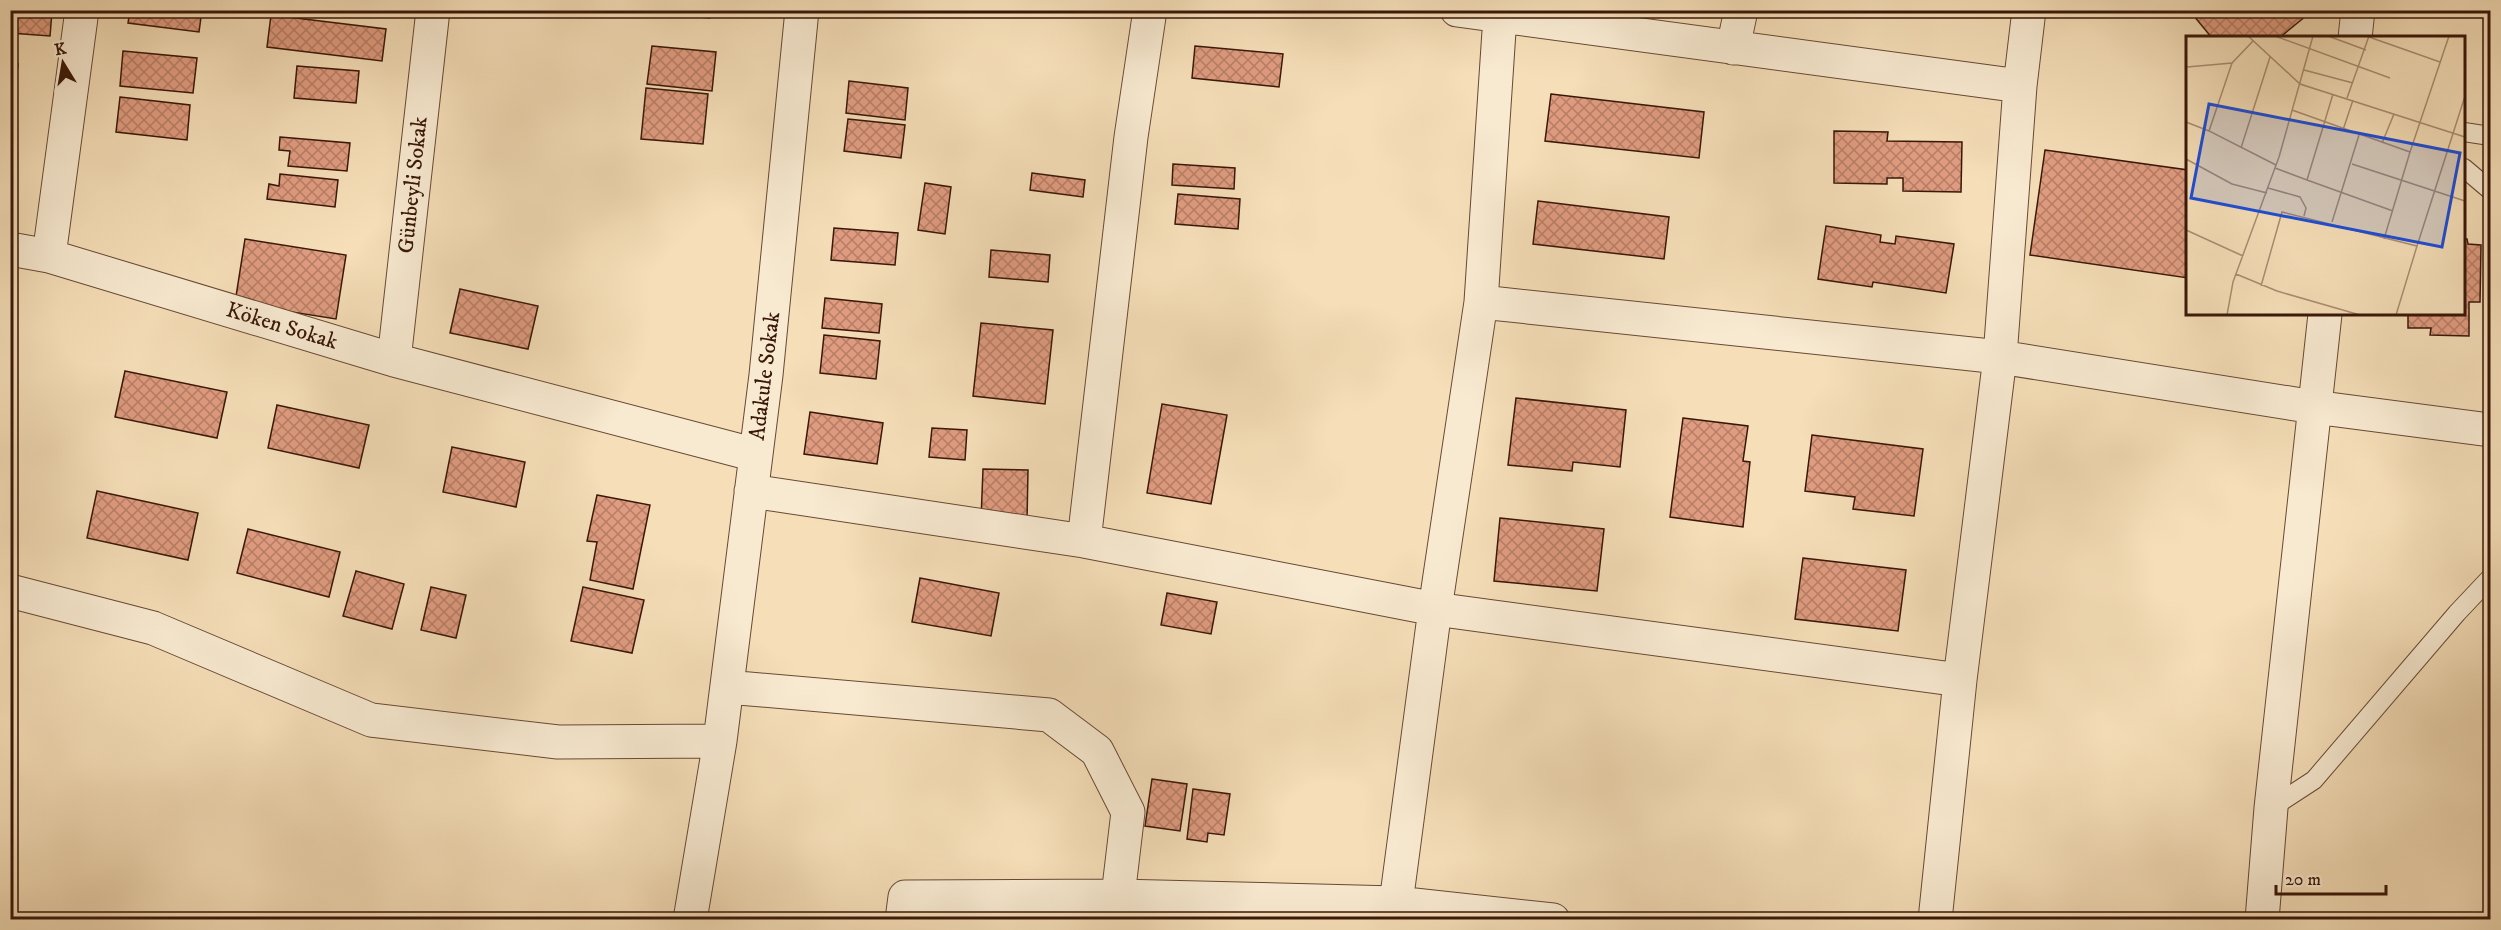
<svg xmlns="http://www.w3.org/2000/svg" width="2501" height="930" viewBox="0 0 2501 930" font-family="'IM FELL DW Pica',serif">
<defs>
<pattern id="building-cross-hatch" width="8" height="8" patternUnits="userSpaceOnUse" patternTransform="scale(1.5)"><rect width="8" height="8" fill="#e09c80"/><path d="M0 0l8 8M0 8l8-8" fill="none" stroke="#b77e67"/></pattern>
</defs>
<rect width="100%" height="100%" fill="#f5deb8"/>
<filter id="stains"><feTurbulence type="fractalNoise" baseFrequency=".00333" numOctaves="4"/><feColorMatrix values="0 0 0 0 .2 0 0 0 0 .09 0 0 0 0 .02 0 0 0 .5 -.17"/></filter>
<radialGradient id="worn" r=".72"><stop offset=".6" stop-color="#630" stop-opacity="0"/><stop offset="1" stop-color="#630" stop-opacity=".3"/></radialGradient>
<!-- building -->
<path fill="url(#building-cross-hatch)" stroke="#391708" stroke-width="1.5" d="M10,10L52,12L50,36L10,33Z
M130,10H202L199,32L128,23Z
M650,10H711L710,18L650,13Z
M2189,10H2301L2306,16L2279,38H2212Z
M271,15L386,29L382,61L267,47Z
M652,46L716,52L712,91L647,84Z
M1195,46L1283,54L1279,87L1192,78Z
M123,51L197,58L193,93L120,86Z
M10,63L18,64L13,110H10Z
M297,66L359,71L356,103L294,98Z
M849,81L908,88L905,120L846,113Z
M646,88L708,94L703,144L641,139Z
M1551,94L1704,112L1699,158L1545,141Z
M120,97L190,105L187,140L116,132Z
M848,119L905,125L901,158L844,151Z
M1834,131L1888,132L1887,141L1962,142L1961,192L1903,191V178H1887V184L1834,183Z
M280,137L350,143L347,171L288,166L290,151L279,150Z
M2045,150L2188,170V278L2030,255Z
M1173,164L1235,168L1234,189L1172,185Z
M1032,173L1085,180L1083,197L1030,190Z
M280,174L338,180L335,207L267,199L269,184L279,186Z
M925,183L951,187L945,234L918,230Z
M1178,194L1240,199L1238,229L1175,224Z
M1538,201L1669,217L1664,259L1533,244Z
M1826,226L1881,235L1880,242L1895,244L1896,236L1954,244L1946,293L1873,282L1872,287L1818,279Z
M834,228L898,233L895,265L831,260Z
M245,239L346,255L336,319L235,303Z
M2464,239H2467L2468,244L2481,245L2480,302H2469V336L2430,335L2431,328H2408V314H2464Z
M991,250L1050,255L1048,282L989,277Z
M460,289L538,306L528,349L450,333Z
M825,298L882,304L879,333L822,328Z
M981,323L1053,330L1045,404L973,396Z
M824,335L880,341L876,379L820,373Z
M125,371L227,392L217,438L115,417Z
M1516,398L1626,410L1620,467L1573,462L1572,471L1508,465Z
M1162,404L1227,415L1211,504L1147,493Z
M277,405L369,425L359,468L268,448Z
M810,412L883,423L877,464L804,454Z
M1683,418L1748,426L1743,461L1750,462L1743,527L1670,517Z
M932,428L967,430L965,460L929,457Z
M1812,435L1923,449L1914,516L1853,509L1855,497L1805,491Z
M452,447L525,462L516,507L443,492Z
M983,469L1028,470L1027,521L981,520Z
M97,491L198,513L188,560L87,538Z
M597,495L650,505L633,589L590,580L597,542L587,541Z
M1500,518L1604,529L1597,591L1494,581Z
M248,529L340,552L329,597L237,573Z
M1803,558L1906,570L1898,631L1795,619Z
M356,571L404,584L392,629L343,616Z
M920,578L999,593L991,636L912,622Z
M431,587L466,595L456,638L421,630Z
M583,587L644,600L632,653L571,641Z
M1167,593L1217,602L1211,634L1161,625Z
M1152,779L1187,784L1180,831L1145,826Z
M1193,789L1230,794L1224,835L1208,833L1207,842L1187,839Z"/>
<g fill="none" stroke-linecap="round" stroke-linejoin="round">
<defs>
<path id="service" d="M2464,132L2490,136
M2464,168L2490,190
M2271,808L2314,780L2457,613L2490,578"/>
<path id="minor" d="M82,10L49,256L394,360L756,455
M1457,10L2020,86L2029,10
M2355,38L2358,10
M1733,48L1741,10
M10,249L49,256
M1481,302L2000,357L2314,407L2490,430
M394,360L433,10
M751,491L1084,541L1131,137L1150,10
M1084,541L1435,609L1960,680
M10,591L153,628L371,720L558,742L720,741
M727,687L1049,715L1097,751L1128,812L1118,896
M1396,903L1435,609L1481,302L1500,16
M690,920L720,741L766,375L802,10
M902,920L905,897L1118,896L1396,903L1553,920
M1935,920L1960,680L2000,357L2020,86
M2262,920L2271,808L2325,314"/>
</defs>
<!-- service casing -->
<use href="#service" stroke="#684934" stroke-width="20"/>
<!-- minor casing -->
<use href="#minor" stroke="#684934" stroke-width="35"/>
<!-- service -->
<use href="#service" stroke="#f8ead1" stroke-width="18"/>
<!-- minor -->
<use href="#minor" stroke="#f8ead1" stroke-width="33"/>
</g>
<g text-anchor="middle" dominant-baseline="central" stroke-width="6" stroke-linejoin="round" paint-order="stroke">
<!-- street labels -->
<g font-size="22" fill="#391708" stroke="#f8ead1">
<text transform="translate(413 185) rotate(-84)">Günbeyli Sokak</text>
<text transform="translate(282 326) rotate(17)">Köken Sokak</text>
<text transform="translate(765 376) rotate(-83)">Adakule Sokak</text>
</g>
</g>
<!-- overview -->
<g transform="translate(2186 36)">
<rect width="279" height="279" fill="#f5deb8"/>
<path fill="none" stroke="#aa8e72" stroke-width="1.5" d="M62,0L114,48L279,101M89,0L204,42M142,0L180,14M183,1L254,26M46,27L23,95L90,129M1,31L46,27L67,5M118,34L167,47M0,49V0M161,62L183,0M106,74L224,116L263,0M0,86L23,95M157,94L167,64M196,107L208,78M55,112L84,21M0,123L46,148L81,157M166,128L279,165M89,132L121,144L147,58M121,144L207,175M82,152L114,161L120,172L118,180M146,186L173,99M0,194L57,220M198,203L224,116M50,238L91,255L174,279M75,250L96,176L231,210L279,60M41,279L47,246L93,121L127,0M210,279L231,210"/>
<path fill="#1d4ed8" fill-opacity="0.15" stroke="#1d4ed8" stroke-width="3" d="M23,68L274,117L256,211L5,162Z"/>
<rect width="279" height="279" fill="none" stroke="#391708" stroke-width="3"/>
</g>
<!-- margin -->
<rect width="2501" height="930" fill="none" stroke="#f5deb8" stroke-width="36"/>
<rect x="12" y="12" width="2477" height="906" fill="none" stroke="#391708" stroke-width="3"/>
<rect x="18" y="18" width="2465" height="894" fill="none" stroke="#391708" stroke-width="1.5"/>
<!-- north arrow -->
<g transform="translate(63 63) rotate(349)" stroke="#f8ead1" stroke-width="4.5" paint-order="stroke">
<path d="M0-4.5L10 22L0 15L-10 22Z" fill="#391708"/>
<text y="-9" font-size="16" font-weight="bold" text-anchor="middle" fill="#391708">K</text>
</g>
<!-- scale -->
<path d="M2276 885v9h110v-9" fill="none" stroke="#391708" stroke-width="3"/>
<text x="2285" y="885" font-size="18" fill="#391708" stroke="#f8ead1" stroke-width="4.5" paint-order="stroke">20 m</text>
<rect width="100%" height="100%" filter="url(#stains)"/>
<rect width="100%" height="100%" fill="url(#worn)"/>
</svg>
